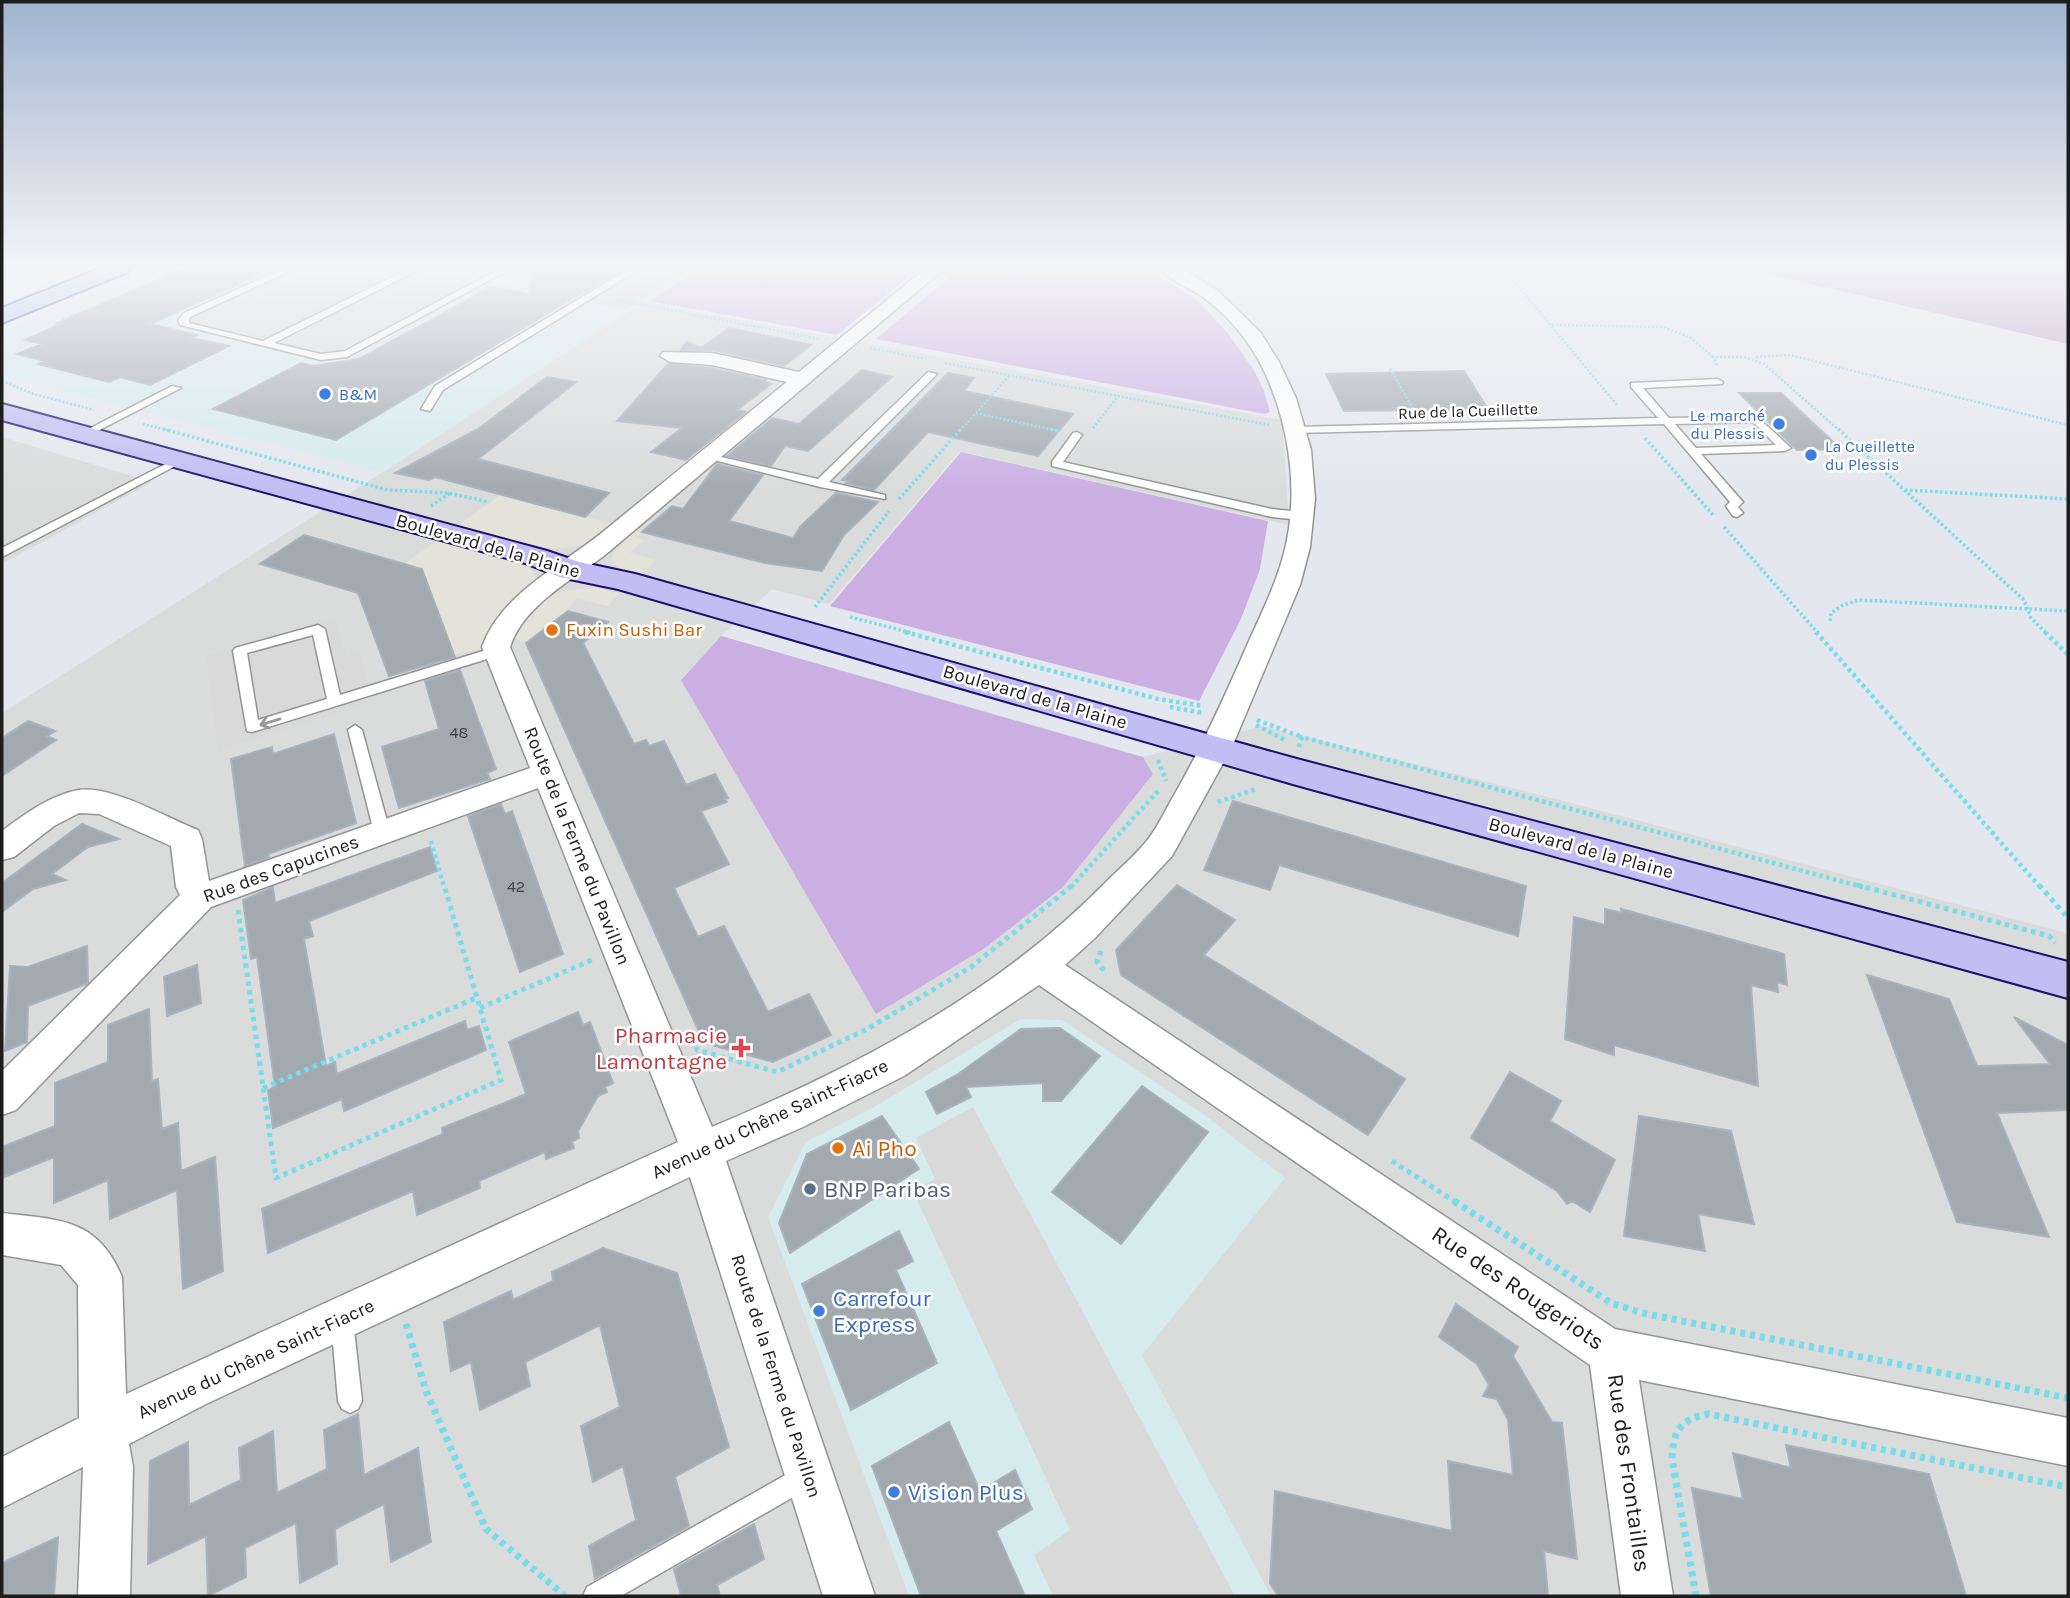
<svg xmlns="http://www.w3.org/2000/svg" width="2070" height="1598" viewBox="0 0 2070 1598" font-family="Karla,sans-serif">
<rect width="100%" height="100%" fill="#e4e7ed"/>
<!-- residential -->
<path fill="#dadbdb" d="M644,302L1282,420L1289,525L960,451L829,604L772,589L721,636L681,679L876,1014L985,948L1063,887L1153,774L1143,757L1262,726L1548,797L2064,932L2068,939V1596H2V713L383,472Z
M2,437L152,482L2,564Z"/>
<!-- commercial -->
<path fill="#d5ebed" d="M151,268H696L383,472L2,376V332Z
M1021,1019L1062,1020L1206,1116L1285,1178L1142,1355L1271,1596H909L768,1217L806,1142L872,1108Z"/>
<!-- grass -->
<path fill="#cbafe3" d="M701,268H920L837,335L650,301Z
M961,268H1145L1197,300L1227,332L1254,370L1264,391L1270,412L1265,414L876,339Z
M961,452L1268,521L1260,569L1241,619L1199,701L830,606Z
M721,636L1143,757L1153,774L1063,887L985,948L876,1014L681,680Z"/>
<!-- forest -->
<path fill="#bd9dc9" d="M1743,268H2068V344Z"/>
<!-- parking -->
<path fill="#d9d9d9" d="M298,268H500L344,352L322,354L189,323L192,317Z
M646,268H692L627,310L590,303Z
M336,619L346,655L359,651L373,702L218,750L206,656Z
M973,1107L1235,1596H1053L1034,1555L1070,1530L913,1191L935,1179L916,1138Z"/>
<!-- plaza -->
<path fill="#e3e3d9" d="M501,494L585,517L618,524L587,544L557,549L487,537L455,528Z
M630,529L642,532L635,538L644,540L630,553L657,560L640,575L621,570L611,559L618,543Z
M437,541L529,566L535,576L532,587L487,633L482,648L454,655L427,582L400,567Z
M595,588L620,593L608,606L577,599L562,615H559L526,643L508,635L552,595L568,590Z"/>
<!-- building -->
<path fill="#a3aaaf" stroke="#a8b3be" stroke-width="2" d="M186,268H274L150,324L197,335L191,338L229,346L150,385L120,377L109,382L38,364L45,361L17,354L42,344L25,340L61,324L57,323Z
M532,268H624L336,440L213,409L301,363L313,366L359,359L491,287L529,294Z
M729,328L811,345L784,366L713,350H681L687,342L701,348Z
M668,364L712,368L766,380L764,382L771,384L737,410L746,412L686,460L651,452L682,428L617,421Z
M862,370L892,377L808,451L785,446L771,466L727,456L772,418L799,424Z
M1464,371L1488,409L1344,411L1326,374Z
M948,373L974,378L964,391L1073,414L1038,456L928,432L874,490L846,483L849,481L842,480Z
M547,377L576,382L478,459L609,493L585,517L435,477L429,480L395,473L478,429Z
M1739,393H1781L1841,449L1797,450Z
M717,464L763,475L729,521L793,538L801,526L836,493L878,502L844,535L822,571L765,563L642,532L672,506L683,509Z
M304,535L422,569L455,657L389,676L358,593L260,564Z
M568,611L608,622L583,643L634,744L646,740L649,746L664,741L686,785L715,774L728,798L725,799L727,802L701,811L729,864L674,888L698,937L724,926L768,1012L809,994L831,1035L773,1062L704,1043L526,643Z
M460,670L496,769L487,773L490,779L399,808L382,747L439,729L425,681Z
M28,721L55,731L47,736L56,740L2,776V738Z
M334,734L356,823L268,854L269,857L245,866L231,759L272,747L273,754Z
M1233,801L1526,886L1518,936L1279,865L1270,890L1204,870Z
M501,804L505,814L512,811L563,954L520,972L468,816Z
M82,824L119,839L88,847L52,874L66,880L33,889L2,912V883Z
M430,847L437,871L309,921L313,936L304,939L326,1066L335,1062L337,1074L465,1021L467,1030L479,1026L486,1050L344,1111L342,1099L273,1128L268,1090L275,1087L257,957L251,959L243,900L273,887L275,903Z
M1177,885L1235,920L1204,955L1405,1079L1368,1135L1121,975L1116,950Z
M1605,909L1622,913L1621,909L1784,954L1787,985L1777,982L1778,992L1751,985L1758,1086L1614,1045V1055L1565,1039L1574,917L1605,925Z
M87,946L88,983L28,1006L27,1042L5,1051L10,966L28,967Z
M197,965L201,1003L167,1016L164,977Z
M1867,975L1949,999L1977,1066L2050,1064L2014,1017L2068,1045V1110L1997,1113L2049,1237L1957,1222Z
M149,1009L152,1081L158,1079L162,1129L178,1123L181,1171L215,1157L223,1271L183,1289L177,1190L110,1219L108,1180L54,1203V1157L2,1178V1147L55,1126V1083L108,1062V1025Z
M578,1012L583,1025L590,1022L613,1083L605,1087L607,1092L598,1096L578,1131L579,1138L572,1142L574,1148L546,1159L545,1152L479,1181L480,1188L417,1215L413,1191L268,1253L262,1209L443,1134L442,1128L526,1094L509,1042Z
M1060,1028L1100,1056L1061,1101H1043V1083L966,1087L971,1097L937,1114L926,1092L958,1074L1021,1029Z
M1510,1072L1561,1101L1550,1121L1615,1160L1590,1212L1572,1201L1567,1204L1557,1191L1471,1138Z
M1142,1086L1208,1132L1121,1244L1052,1192Z
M882,1116L919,1169L790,1253L779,1223L807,1154Z
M1639,1116L1731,1131L1754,1224L1698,1214L1705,1251L1624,1236Z
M899,1231L913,1261L896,1270L937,1363L851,1410L802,1284Z
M603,1248L677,1273L729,1447L675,1477L689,1526L595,1579L589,1546L636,1520L623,1466L593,1482L581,1426L620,1407L600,1325L525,1362L530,1386L480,1410L471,1362L451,1371L444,1322L511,1291L513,1300L553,1281L552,1272Z
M1456,1304L1518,1347L1513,1356L1552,1422L1562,1423L1577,1559L1544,1551L1548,1596H1278L1270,1583L1275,1491L1452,1531L1448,1461L1513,1475L1508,1420L1497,1399L1483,1396L1489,1385L1477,1364L1439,1337Z
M358,1414L364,1475L418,1448L431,1542L391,1562L384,1504L335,1529L337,1564L300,1583L296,1523L245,1548L246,1577L208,1596L206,1536L148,1564L150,1461L188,1442L189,1505L241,1480L239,1448L273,1431L277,1493L327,1469L324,1430Z
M949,1422L980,1491L1015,1470L1032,1509L996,1531L1025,1596H921L872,1466Z
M1786,1445L1929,1474L1966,1596H1711L1692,1488L1743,1499L1733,1453L1791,1468Z
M754,1524L764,1559L717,1585L720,1596H681L674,1569Z
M58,1537L54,1596H2V1563Z"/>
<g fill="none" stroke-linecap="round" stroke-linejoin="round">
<defs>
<path id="lane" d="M285,268H297L190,317L189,323L263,341L410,268H422L274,343L321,354L345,351L501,268H512L347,357L321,360L180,325L178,320L184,313Z
M630,268H641L443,390L430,411L421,409L435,386Z
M928,372L937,374L829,482L885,495V499L820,487L702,457L708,454L818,479Z
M1718,379L1723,382L1722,384L1643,388L1669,418L1756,416L1789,446L1791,448L1785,451L1701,454L1743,502L1738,507L1743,513L1737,517L1733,516L1726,506L1730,502L1664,424L1295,433L1290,430L1295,427L1658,418L1631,387V383ZM1753,422L1776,445L1696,448L1675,424Z
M172,386L181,388L86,437L77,435Z
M1077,432L1082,435L1063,462L1272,509L1301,512L1307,516L1301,520L1272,517L1052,466V462L1073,433Z
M177,458L181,459V463L2,557V548Z
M318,625L325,629L340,695L493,648H503L505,651L503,654L252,732L247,731L233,651L235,648ZM313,635L327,699L258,720L247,653Z
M355,725L362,730L390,832L388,836H376L374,832L348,730Z
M342,1309L350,1312L353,1320L362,1401L358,1409L350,1413L342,1409L338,1401L331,1320L334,1312Z
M805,1464L814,1467L817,1476L814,1485L621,1596H583L587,1587Z"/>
<path id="street" d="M926,268H945L605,555C572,580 523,606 510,647L712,1127C856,1067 998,993 1107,881C1121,867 1137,854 1149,838C1158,826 1165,811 1173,797C1202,747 1225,696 1248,643C1262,612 1277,582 1285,549C1300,487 1288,415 1258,359C1245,336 1225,313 1203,297C1189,287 1170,281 1159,268H1180L1217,290L1261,333L1279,362L1296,398L1311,450L1315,499L1310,547L1300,585L1232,747L1172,856L1095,938L1065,965L1615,1329L2068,1418V1466L1639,1380L1673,1596H1621L1590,1365L1039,985L904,1076L803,1127L726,1161L875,1596H823L690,1177L204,1405L129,1444L133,1467L130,1596H78L83,1467L2,1508V1457L79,1418L78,1285L61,1265L2,1255V1213C58,1220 97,1217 122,1277L126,1394L678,1142L538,788L211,907L16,1110L2,1115V1071L180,895L176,887L171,846L99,814L79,813L54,826L14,857L2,860V831C25,814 50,795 79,790C112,785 167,818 198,830L202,839L209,881L530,768L482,647C501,593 563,565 604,531C665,481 726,431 787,382L712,365L670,362L660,356L663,352L712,353L799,372Z"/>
<path id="secondary" d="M2,404L547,551L579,562L635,574L1293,758L2068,962V998L1293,784L618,589L560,577L525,563L2,420Z"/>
<path id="primary" d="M101,268H131L128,272L2,323V308Z"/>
</defs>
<!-- lane casing -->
<use href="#lane" stroke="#949494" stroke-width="3"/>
<!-- street casing -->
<use href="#street" stroke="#949494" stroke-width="3"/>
<!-- secondary casing -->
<use href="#secondary" stroke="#1c1069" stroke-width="4"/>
<!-- primary casing -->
<use href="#primary" stroke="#0f3388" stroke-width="4"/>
<!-- path-far4 -->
<path stroke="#77dceb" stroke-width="2.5" stroke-dasharray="2 2" stroke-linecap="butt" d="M1503,268L1617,405
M616,300L820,339
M1552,325L1663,327L1691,338L1713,357
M870,348L926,359
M1756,357L1790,355L2068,425
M945,363L1270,425
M1717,365L1713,357H1744L1764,364L1840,431
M1390,369L1415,412
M2,381L34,394L94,410
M976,413L1058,431
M143,424L170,431
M1093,428L1118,396
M960,431L1010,375"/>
<!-- path-far3 -->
<path stroke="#77dceb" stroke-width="3.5" stroke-dasharray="2.5 2.5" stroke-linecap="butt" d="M163,429L388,490L448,493L489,502
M1051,429L1058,431
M1838,429L2024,600L2031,618L2046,633
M1645,438L1714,516
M1905,490L2068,499
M899,499L961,429
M431,506L450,493
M1724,527L1818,633
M815,607L889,511
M850,617L912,633
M1830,621L1831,613L1843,605L1859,600L2068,611"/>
<!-- path-far2 -->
<path stroke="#77dceb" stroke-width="4.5" stroke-dasharray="3.5 3.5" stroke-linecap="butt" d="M905,632L1158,699L1204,706
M1816,632L2040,887
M2045,632L2068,655
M1170,707L1203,713
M1257,720L1302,737
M1256,725L1285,740
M1299,747L1302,737L1863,887
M1158,760L1166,781
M1218,802L1256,789
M431,841L444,887
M1071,887L1158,791"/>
<!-- path-far1 -->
<path stroke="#77dceb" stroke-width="5" stroke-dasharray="4.5 4.5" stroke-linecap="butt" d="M1857,885L2049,936L2055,943
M2039,885L2068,918
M238,910L276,1178L501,1080L444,885
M1101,951L1097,962L1107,974
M480,1008L592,960
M696,1047L697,1050L777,1072L869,1028L971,967L1073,885
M263,1088L476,998
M1392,1161L1457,1203"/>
<!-- path -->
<path stroke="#77dceb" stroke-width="7" stroke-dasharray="5 5" stroke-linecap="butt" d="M1454,1201L1611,1303L1642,1313L2068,1398
M406,1324L426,1391L486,1529L565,1596
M1696,1596L1672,1459C1673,1432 1680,1419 1708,1414L2068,1487"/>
<!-- lane -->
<use href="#lane" fill="#fff" fill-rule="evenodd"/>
<!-- street -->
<use href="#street" fill="#fff" fill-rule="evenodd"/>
<!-- secondary -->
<use href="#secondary" fill="#c2bdf3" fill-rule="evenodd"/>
<!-- primary -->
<use href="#primary" fill="#a5c4f2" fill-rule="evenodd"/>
</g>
<!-- one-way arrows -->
<defs><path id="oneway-shaft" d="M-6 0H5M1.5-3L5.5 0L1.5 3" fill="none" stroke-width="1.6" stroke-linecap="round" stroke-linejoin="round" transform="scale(1.75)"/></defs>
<use stroke="#999" href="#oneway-shaft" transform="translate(270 722) rotate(163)"/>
<!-- sky -->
<linearGradient id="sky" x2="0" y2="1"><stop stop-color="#a1b4cf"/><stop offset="0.54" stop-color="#f3f4f7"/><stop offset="1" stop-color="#f3f4f7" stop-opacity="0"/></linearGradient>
<rect width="2070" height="492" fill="url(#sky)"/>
<!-- markers -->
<g fill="#3f7fe0" stroke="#fff" stroke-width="2.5">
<circle cx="325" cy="394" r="7"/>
<circle cx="1779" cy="424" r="7"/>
<circle cx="1811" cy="455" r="7"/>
<circle cx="819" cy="1311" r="7"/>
<circle cx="894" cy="1492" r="7"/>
</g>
<g fill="#e8710a" stroke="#fff" stroke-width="2.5">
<circle cx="552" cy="630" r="7"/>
<circle cx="838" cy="1148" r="7"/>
</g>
<path fill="#e0444e" stroke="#fff" stroke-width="2.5" d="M737.5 1037.5h7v7h7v7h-7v7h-7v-7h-7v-7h7z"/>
<circle fill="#5c6f8a" stroke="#fff" stroke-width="2.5" cx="810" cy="1189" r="7"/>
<g text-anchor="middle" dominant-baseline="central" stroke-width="5" stroke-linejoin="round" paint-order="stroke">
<!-- far-shop labels -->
<g font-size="16" fill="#366cbe" stroke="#fff" text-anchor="start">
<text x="339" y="394">B&amp;M</text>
<text x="1765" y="415" text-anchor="end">Le marché<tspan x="1765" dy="18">du Plessis</tspan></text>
<text x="1825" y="446">La Cueillette<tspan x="1825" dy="18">du Plessis</tspan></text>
</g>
<!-- far-street labels -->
<g font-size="16" fill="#1d1d1d" stroke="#fff">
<text transform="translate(1468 411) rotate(-2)">Rue de la Cueillette</text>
</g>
<!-- number labels -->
<g font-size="16" fill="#3e4042">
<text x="459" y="732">48</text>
<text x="516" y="886">42</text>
</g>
<!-- street labels -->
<g font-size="19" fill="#1d1d1d" stroke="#fff">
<text transform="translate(488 546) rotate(16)">Boulevard de la Plaine</text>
<text transform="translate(1035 697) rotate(16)">Boulevard de la Plaine</text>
<text transform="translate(577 846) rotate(68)">Route de la Ferme du Pavillon</text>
<text transform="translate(1581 848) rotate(15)">Boulevard de la Plaine</text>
<text transform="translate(281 869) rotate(-20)">Rue des Capucines</text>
<text transform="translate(770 1119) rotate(-25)">Avenue du Chêne Saint-Fiacre</text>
<text transform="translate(256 1359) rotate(-25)">Avenue du Chêne Saint-Fiacre</text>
<text transform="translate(776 1376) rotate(72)">Route de la Ferme du Pavillon</text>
</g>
<!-- food labels -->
<g font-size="19" fill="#c56008" stroke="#fff" text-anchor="start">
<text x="566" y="630">Fuxin Sushi Bar</text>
</g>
<!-- near-health labels -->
<g font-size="23" fill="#be3a42" stroke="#fff" text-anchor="end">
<text x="727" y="1035">Pharmacie<tspan x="727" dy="26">Lamontagne</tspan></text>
</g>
<!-- near-food labels -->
<g font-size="23" fill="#c56008" stroke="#fff" text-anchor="start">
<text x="852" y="1148">Ai Pho</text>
</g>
<!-- near-service labels -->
<g font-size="23" fill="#4e5e75" stroke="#fff" text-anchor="start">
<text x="824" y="1189">BNP Paribas</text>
</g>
<!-- near-street labels -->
<g font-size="23" fill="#1d1d1d" stroke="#fff">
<text transform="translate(1518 1288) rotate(34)">Rue des Rougeriots</text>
<text transform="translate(1629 1473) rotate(82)">Rue des Frontailles</text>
</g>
<!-- near-shop labels -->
<g font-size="23" fill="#366cbe" stroke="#fff" text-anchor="start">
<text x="833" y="1298">Carrefour<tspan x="833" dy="26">Express</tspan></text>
<text x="908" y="1492">Vision Plus</text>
</g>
</g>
<!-- border -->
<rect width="2070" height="1598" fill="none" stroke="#1d1d1d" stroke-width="7"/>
</svg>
